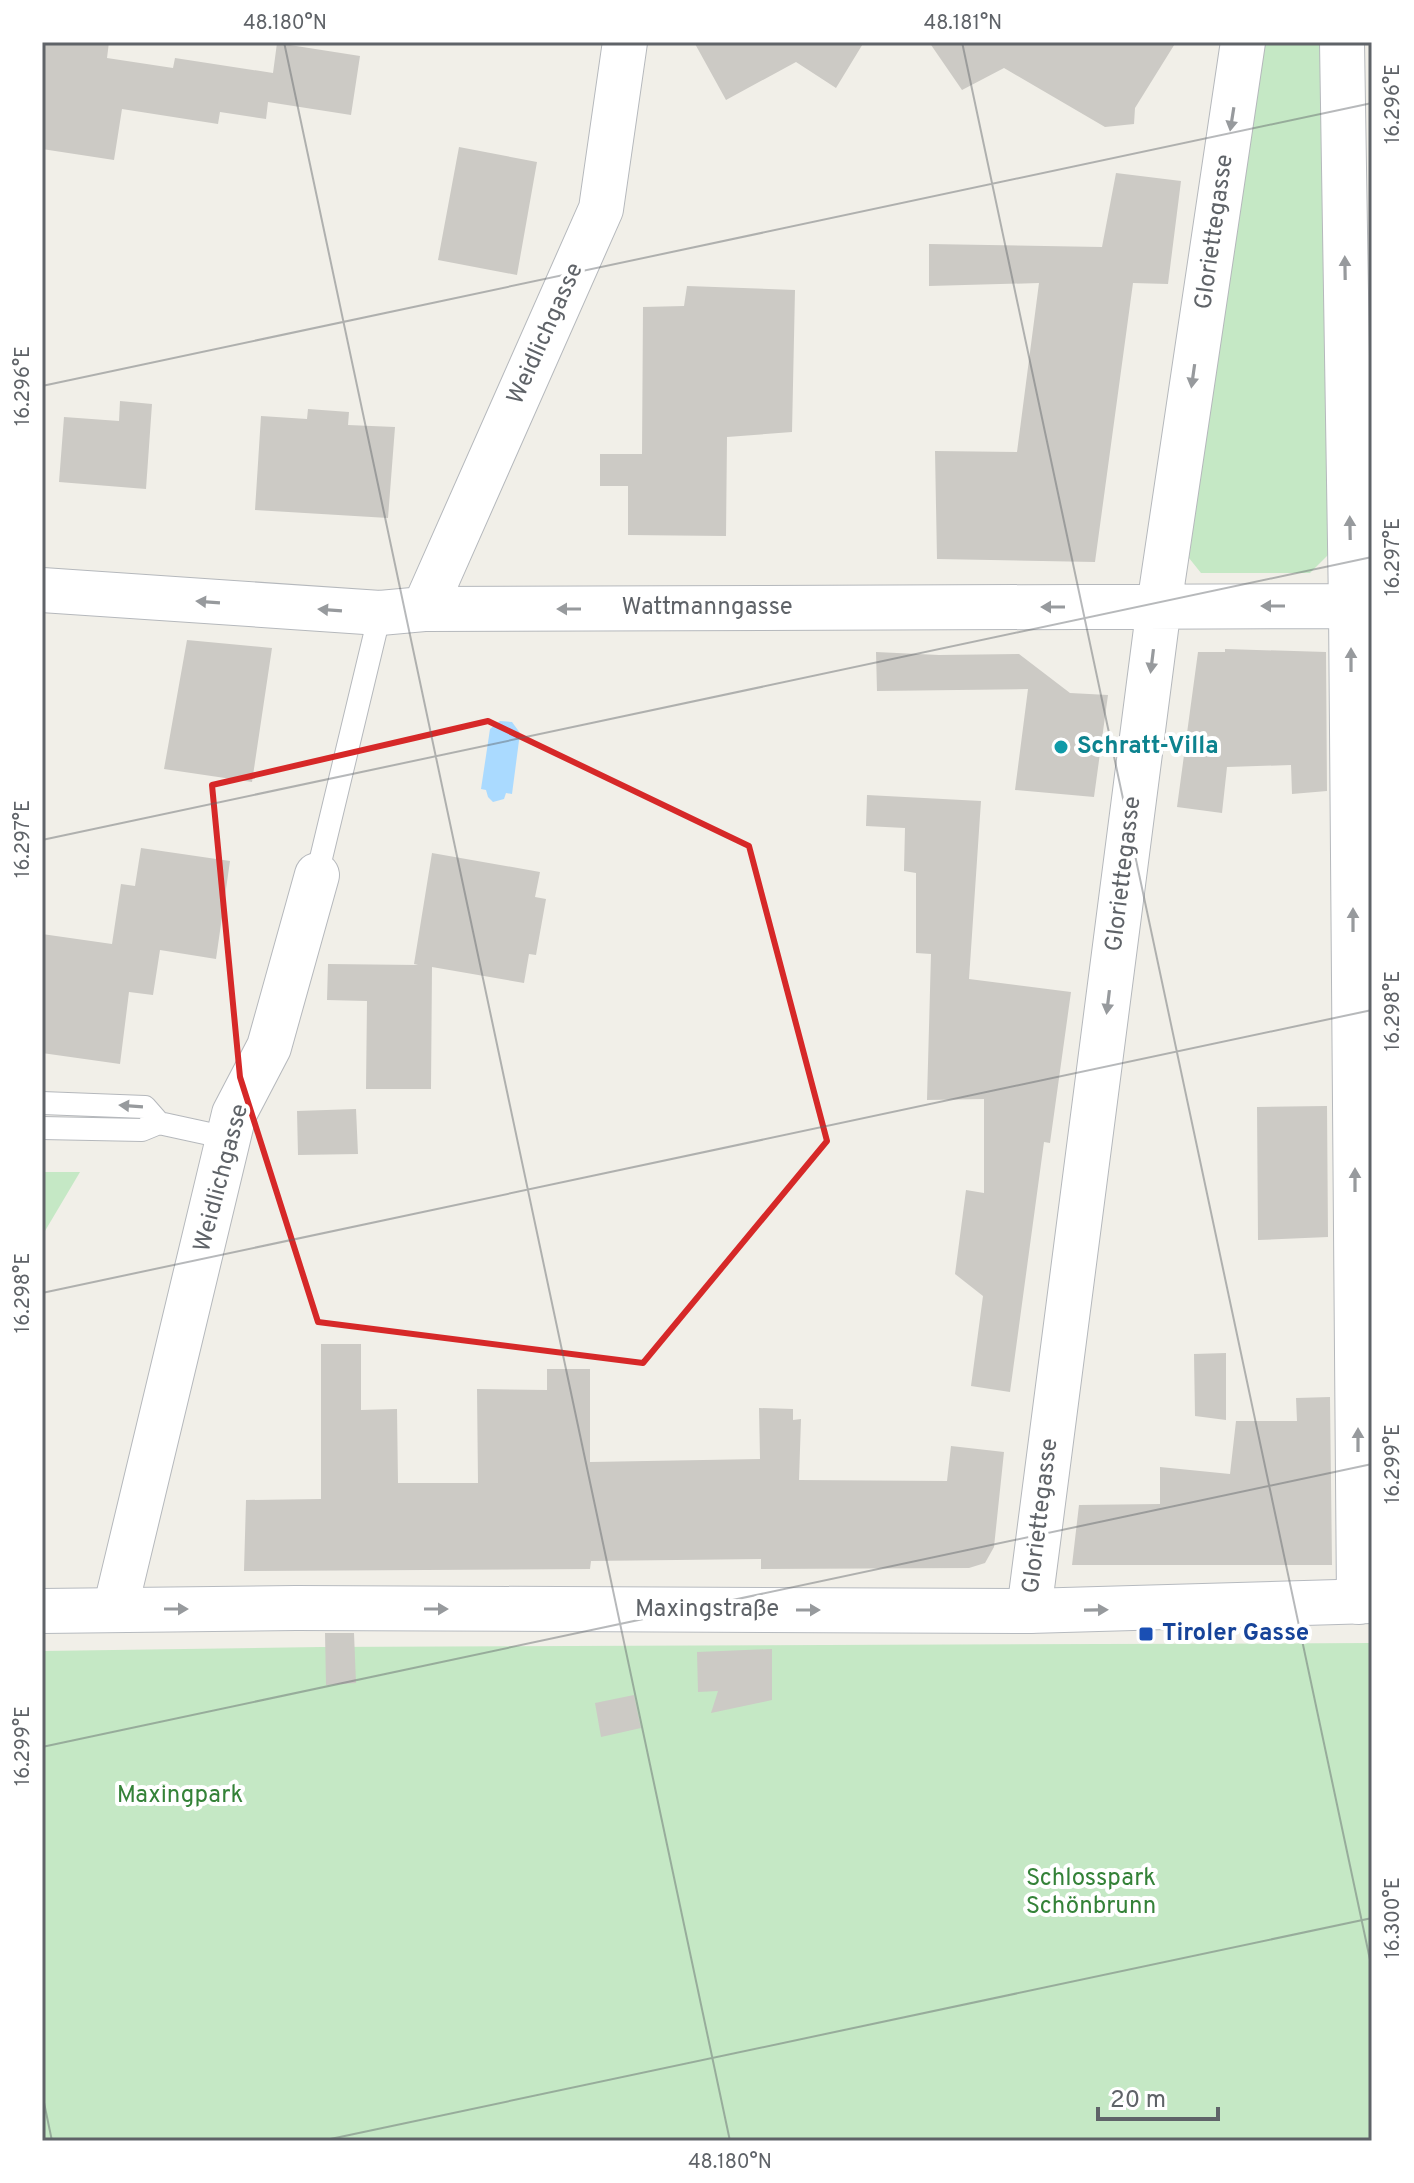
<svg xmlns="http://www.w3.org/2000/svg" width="1414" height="2183" viewBox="0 0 1414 2183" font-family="Overpass,sans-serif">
<rect width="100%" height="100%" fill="#f1efe8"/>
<!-- green -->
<path fill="#c5e8c5" d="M1263,42H1325L1328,555L1310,573H1201L1189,558Z
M42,1172H80L42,1236Z
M1372,1643V2141H42V1651L321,1647Z"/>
<!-- water -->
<path fill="#aadaff" d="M500,721L512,722L520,733L512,794L506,793L504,799L493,802L488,797L486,790L481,789L490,729Z"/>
<!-- building -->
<path fill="#cccac5" d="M42,42H109L107,58L173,68L175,58L273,73L277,43L360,56L351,115L268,102L266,119L220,112L218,124L122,109L114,160L42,149Z
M694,42H864L836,88L796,62L726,100Z
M929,42H1176L1135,108L1134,124L1105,127L1004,68L962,90Z
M459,147L537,162L517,275L438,260Z
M1116,173L1181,181L1168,284L1133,283L1095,562L937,559L935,451L1017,452L1039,283L929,286V244L1102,247Z
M687,286L795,290L792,432L727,437L726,536L628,535V486H600V454H642L643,307L684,306Z
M120,401L152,404L146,489L59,482L64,417L119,421Z
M308,409L349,412L348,425L395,427L388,518L255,510L261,416L307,419Z
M187,640L272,648L252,782L164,769Z
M1225,649L1326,652L1327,791L1292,794L1291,765L1227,767L1222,813L1177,807L1198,652H1225Z
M876,652L939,655L1019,654L1070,693L1108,695L1094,797L1015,790L1028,689L877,691Z
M867,795L981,801L969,979L1071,992L1050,1143L1044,1142L1010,1392L971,1386L983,1296L955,1274L966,1190L984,1193V1099L927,1100L931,954L916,953V873L904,871L905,828L866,826Z
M141,848L230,861L216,959L160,950L153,995L129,992L120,1064L42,1053V934L112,944L121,884L135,886Z
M432,853L540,872L535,897L546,899L536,955L529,954L524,983L432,967L431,1089H366L367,1001L327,1000L328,964L418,965L414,964Z
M1327,1106L1328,1237L1258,1240L1257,1107Z
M356,1109L358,1154L298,1155L297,1111Z
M321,1344H361V1410L397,1409L398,1483H478L477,1389L547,1390V1369H590V1462L760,1459L759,1408L793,1409V1420L801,1419L799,1480L947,1481L951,1446L1004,1452L994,1547L985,1563L969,1568L761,1569V1559L591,1561L590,1569L244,1571L246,1500L321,1499Z
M1226,1353V1420L1195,1416L1194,1354Z
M1330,1397L1332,1565H1072L1079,1505L1160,1504V1467L1230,1474L1236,1421H1297L1296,1398Z
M325,1633H354L356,1683L326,1685Z
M772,1649V1700L711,1713L718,1691L698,1692L697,1652Z
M634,1695L641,1728L601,1737L595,1703Z"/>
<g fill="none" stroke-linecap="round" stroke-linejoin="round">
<defs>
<path id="lane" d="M317,875L380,613
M42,1103L145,1107L159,1123L228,1138
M42,1128L142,1130L159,1123"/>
<path id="street" d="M1342,42L1351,606L1359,1602
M42,590L380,613L424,609L1372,606
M424,609L601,209L625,42
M115,1610L234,1114L269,1047L317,875
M1029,1611L1159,606L1243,42"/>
<path id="secondary" d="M42,1611L296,1608L1029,1611L1372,1601"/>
</defs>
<!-- lane casing -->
<use href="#lane" stroke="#b5b8bc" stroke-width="24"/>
<!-- street casing -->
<use href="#street" stroke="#b5b8bc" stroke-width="46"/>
<!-- secondary casing -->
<use href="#secondary" stroke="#b6babf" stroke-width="46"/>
<!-- lane -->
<use href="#lane" stroke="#fff" stroke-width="22"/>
<!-- street -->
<use href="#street" stroke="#fff" stroke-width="44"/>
<!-- secondary -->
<use href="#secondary" stroke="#fff" stroke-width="44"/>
</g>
<!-- one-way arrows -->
<defs><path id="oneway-solid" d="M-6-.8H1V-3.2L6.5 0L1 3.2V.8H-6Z" transform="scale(2)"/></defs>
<g fill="#979a9d">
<use href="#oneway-solid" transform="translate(1232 119) rotate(99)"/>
<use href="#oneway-solid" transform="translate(1345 268) rotate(-91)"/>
<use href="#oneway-solid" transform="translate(1193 376) rotate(98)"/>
<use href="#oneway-solid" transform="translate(1350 528) rotate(-91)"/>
<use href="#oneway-solid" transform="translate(208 602) rotate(-176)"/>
<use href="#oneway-solid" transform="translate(1273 606) rotate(180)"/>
<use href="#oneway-solid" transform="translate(1053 607) rotate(180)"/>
<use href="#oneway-solid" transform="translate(569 609) rotate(180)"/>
<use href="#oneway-solid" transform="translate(330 610) rotate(-176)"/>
<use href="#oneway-solid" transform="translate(1351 660) rotate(-90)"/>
<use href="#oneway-solid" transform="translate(1152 661) rotate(97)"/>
<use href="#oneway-solid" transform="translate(1353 920) rotate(-90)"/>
<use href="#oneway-solid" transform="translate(1108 1002) rotate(97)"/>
<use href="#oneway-solid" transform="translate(131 1106) rotate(-176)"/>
<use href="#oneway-solid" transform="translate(1355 1180) rotate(-90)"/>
<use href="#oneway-solid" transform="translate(1358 1440) rotate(-90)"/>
<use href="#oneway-solid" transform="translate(176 1609)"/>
<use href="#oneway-solid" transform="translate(436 1609)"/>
<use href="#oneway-solid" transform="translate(808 1610)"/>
<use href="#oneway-solid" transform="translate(1096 1610) rotate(-1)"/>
</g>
<!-- marked area -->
<path fill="none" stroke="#d62828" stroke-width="6" stroke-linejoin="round" d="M488,721L749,846L827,1141L643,1363L318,1322L240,1077L212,785Z"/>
<!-- ticks -->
<path fill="none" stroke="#5f6368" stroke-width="2" stroke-opacity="0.45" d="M284,42L730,2141M962,42L1372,1969M42,386L1372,103M42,840L1372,557M42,1293L1372,1010M42,1747L1372,1464M42,2093L52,2141M321,2141L1372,1918"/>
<!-- markers -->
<circle fill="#0f9aa8" stroke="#fff" stroke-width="3" cx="1061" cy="747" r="8"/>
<rect fill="#1a4fb4" stroke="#fff" stroke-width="3" x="1138" y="1626" width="16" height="16" rx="4"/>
<g text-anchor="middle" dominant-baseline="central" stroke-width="8" stroke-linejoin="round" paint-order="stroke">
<!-- street labels -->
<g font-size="24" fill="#5f6368" stroke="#fff">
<text transform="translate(1215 232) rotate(-82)">Gloriettegasse</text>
<text transform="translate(546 334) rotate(-66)">Weidlichgasse</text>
<text x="707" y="608">Wattmanngasse</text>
<text transform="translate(1124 874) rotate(-83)">Gloriettegasse</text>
<text transform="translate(222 1178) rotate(-75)">Weidlichgasse</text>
<text transform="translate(1041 1516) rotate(-83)">Gloriettegasse</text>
<text x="707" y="1610">Maxingstraße</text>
</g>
<!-- culture labels -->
<g font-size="24" font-weight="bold" fill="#0d838f" stroke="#fff" text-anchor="start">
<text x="1077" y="747">Schratt-Villa</text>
</g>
<!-- transit labels -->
<g font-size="24" font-weight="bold" fill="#164399" stroke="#fff" text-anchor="start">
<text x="1162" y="1634">Tiroler Gasse</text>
</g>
<!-- park labels -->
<g font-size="24" fill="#348238" stroke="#fff">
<text x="180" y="1796">Maxingpark</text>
<text x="1091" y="1879">Schlosspark<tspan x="1091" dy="28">Schönbrunn</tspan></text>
</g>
</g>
<!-- border -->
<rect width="1414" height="2183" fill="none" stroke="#ffffff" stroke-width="88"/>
<!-- scale -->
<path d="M1098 2107v12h120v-12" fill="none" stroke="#5f6368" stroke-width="4"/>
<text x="1110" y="2107" font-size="24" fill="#5f6368" stroke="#ffffff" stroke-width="6" paint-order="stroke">20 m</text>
<rect x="44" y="44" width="1326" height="2095" fill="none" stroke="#5f6368" stroke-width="3"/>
<g font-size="20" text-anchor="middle" fill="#5f6368">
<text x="285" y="29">48.180°N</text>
<text x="963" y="29">48.181°N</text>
<text transform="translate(1392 104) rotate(-90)" y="7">16.296°E</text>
<text transform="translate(22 386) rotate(-90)" y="7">16.296°E</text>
<text transform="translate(1392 557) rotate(-90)" y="7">16.297°E</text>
<text transform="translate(22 839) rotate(-90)" y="7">16.297°E</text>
<text transform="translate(1392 1011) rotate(-90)" y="7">16.298°E</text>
<text transform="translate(22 1293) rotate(-90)" y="7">16.298°E</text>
<text transform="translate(1392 1464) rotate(-90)" y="7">16.299°E</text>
<text transform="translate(22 1746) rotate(-90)" y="7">16.299°E</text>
<text transform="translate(1392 1918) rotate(-90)" y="7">16.300°E</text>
<text x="730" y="2168">48.180°N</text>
</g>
</svg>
